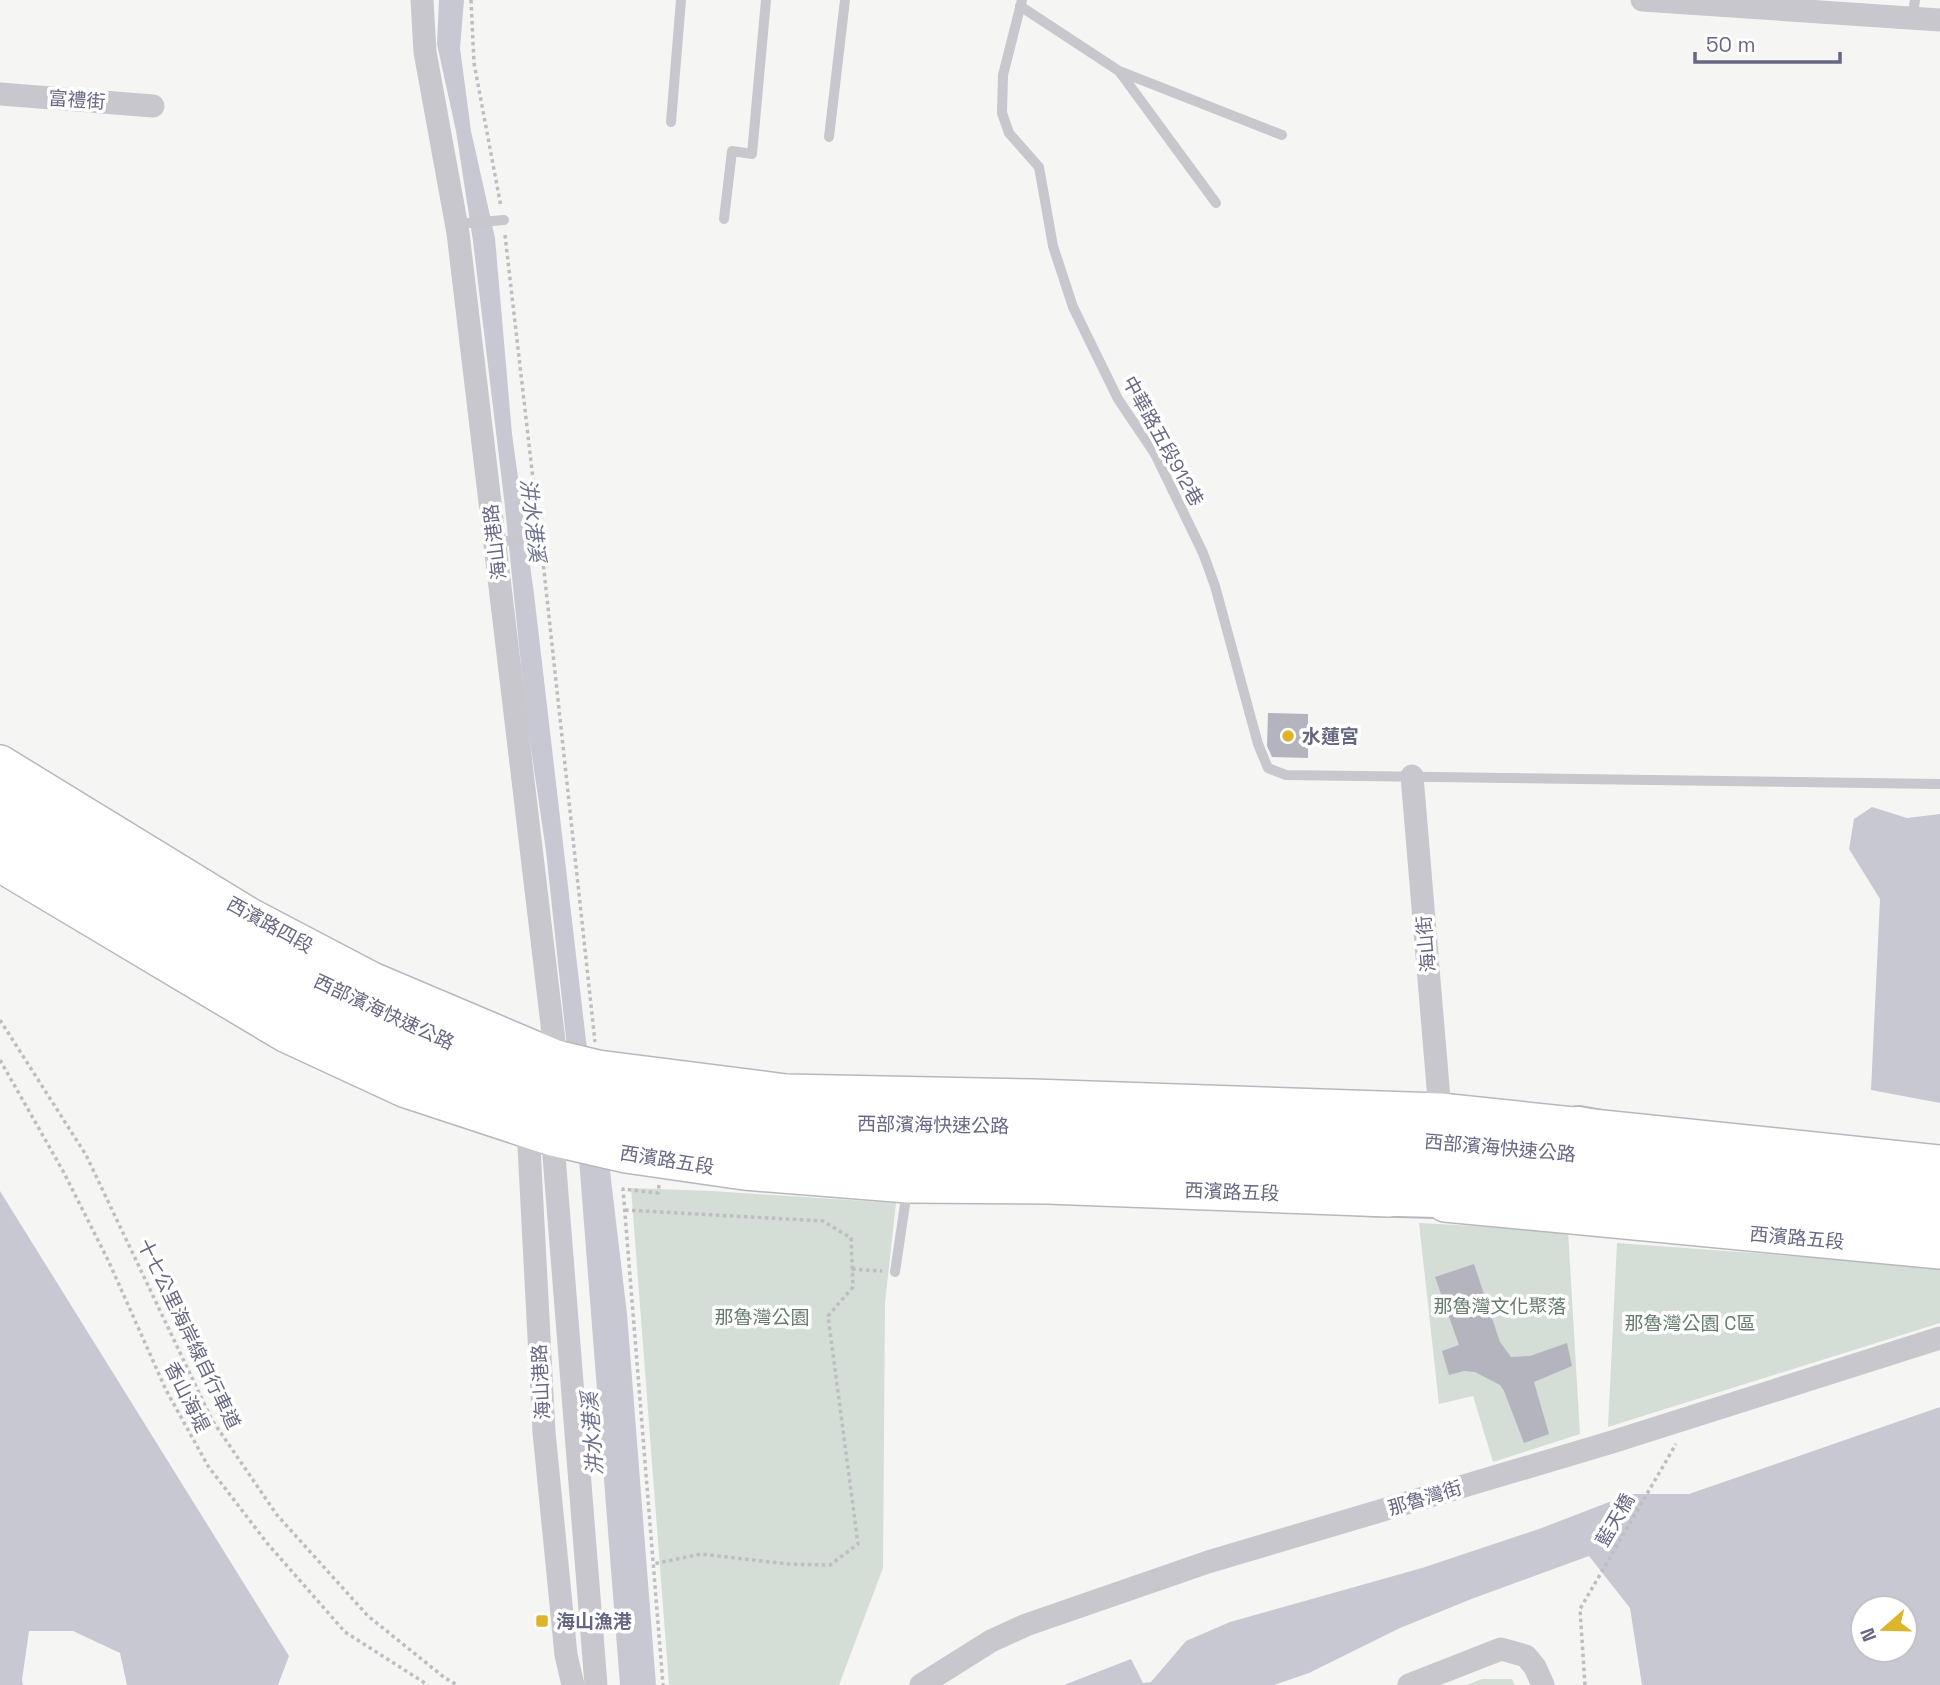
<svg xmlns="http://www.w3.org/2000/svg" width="1940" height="1685" viewBox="0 0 1940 1685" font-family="'Space Grotesk','Noto Sans TC',sans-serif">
<rect width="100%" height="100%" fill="#f5f6f3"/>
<!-- green -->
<path fill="#d4ddd6" d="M631,1188L712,1191L896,1203L885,1303L883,1568L839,1685H669Z
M1419,1223L1568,1231L1580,1434L1493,1462L1473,1396L1439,1404Z
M1617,1243L1940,1267V1323L1608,1427Z
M1482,1679H1512L1515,1685H1467Z"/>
<!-- water -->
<path fill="#c7c8d2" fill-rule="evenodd" d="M439,0H464L460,48L471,131L495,238L512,434L534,594L586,1041L610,1171L627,1314L656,1685H620L579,1159L546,851L526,715L505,507L473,241L456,131L437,44Z
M1872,807L1907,818L1940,814V1103L1871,1090L1880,899L1849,849L1854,819Z
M0,1191L289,1656L278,1685H127L120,1653L73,1631H29L22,1680L23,1685H0Z
M1940,1407V1685H1642L1630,1608L1589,1556L1474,1598L1400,1628L1309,1673L1274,1685H1064L1131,1659L1143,1683L1151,1682L1186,1641L1230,1622L1422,1568L1539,1529L1630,1494H1689ZM1863,1608H1905V1650H1863Z"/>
<!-- building -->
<path fill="#b3b4be" d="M1268,713L1308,714V758L1272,757L1267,746Z
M1474,1264L1500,1342L1511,1357L1530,1356L1567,1343L1572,1366L1534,1382L1549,1434L1524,1443L1504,1391L1500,1385L1475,1372L1464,1371L1449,1375L1442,1351L1459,1345L1435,1277Z"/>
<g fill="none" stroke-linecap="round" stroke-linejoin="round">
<defs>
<path id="primary" d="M0,763L250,916L372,980L556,1058L598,1068L786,1092L1033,1097L1440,1111L1940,1163
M0,864L285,1034L406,1090L552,1138L626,1155L744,1172L908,1185L1047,1186L1389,1199
M1445,1204L1940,1251"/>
<path id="highway" d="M0,794L226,932L353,1002L554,1085L754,1118L891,1126L1034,1127L1356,1137L1632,1159L1940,1193
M0,827L210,958L346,1030L472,1086L557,1114L769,1148L905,1156L1354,1166L1573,1181L1750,1206L1940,1222
M1578,1126L1643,1138
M1361,1196L1474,1199"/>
</defs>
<!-- primary casing -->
<use href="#primary" stroke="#b7b8be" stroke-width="38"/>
<!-- highway casing -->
<use href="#highway" stroke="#b7b7bd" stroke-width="42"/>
<!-- path -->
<path stroke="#bebec2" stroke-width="3.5" stroke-dasharray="3.5 3.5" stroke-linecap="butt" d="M471,0L474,63L501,207
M505,235L538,523
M542,552L595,1042
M0,1020L86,1155L212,1420L277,1515L368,1616L445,1678L457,1685
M0,1060L63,1171L108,1260L166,1390L208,1466L267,1543L345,1632L428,1685
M659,1185L658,1193L623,1189L663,1685
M625,1210L823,1221L851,1238L853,1287L828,1316L858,1544L830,1565L788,1564L701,1554L653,1564
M852,1269L882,1271
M1585,1685L1580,1609L1676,1444"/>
<!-- lane -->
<path stroke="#c7c7cd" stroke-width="10" d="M1022,0L1003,75L1002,113L1009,133L1039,167L1053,246L1073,307L1118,399L1155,454L1203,553L1215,586L1258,744L1268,768L1286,775L1940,784
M1020,6L1119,71L1216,203
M1912,20L1915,0
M1119,71L1282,135
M671,122L681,0
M829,137L845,0
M724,219L732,151L752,154L766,0
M456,224L504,220
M495,542L540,538
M895,1272L907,1191"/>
<!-- street -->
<path stroke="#c7c7cd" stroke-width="23" d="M422,0L425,52L458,233L556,1058L555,1068
M1642,0L1940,20
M0,94L153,106
M1412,776L1440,1111
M530,1118L528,1128L544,1432L566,1655L573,1685
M555,1127L552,1138L554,1156L596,1685
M921,1685L991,1641L1026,1625L1208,1562L1612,1442L1940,1338
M1409,1685L1501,1649L1526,1656L1535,1667L1543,1685"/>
<!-- primary -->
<use href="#primary" stroke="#fff" stroke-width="35"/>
<!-- highway -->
<use href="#highway" stroke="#fff" stroke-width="38"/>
</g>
<!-- markers -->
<g fill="#ddb42c" stroke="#fff" stroke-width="2.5">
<circle cx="1288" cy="736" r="7"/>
<rect x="535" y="1614" width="14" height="14" rx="3.5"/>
</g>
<g text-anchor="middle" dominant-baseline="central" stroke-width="7" stroke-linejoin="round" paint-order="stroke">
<!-- street labels -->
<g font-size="19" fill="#666783" stroke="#fff">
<text transform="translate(77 100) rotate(4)">富禮街</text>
<text transform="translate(1163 441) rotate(61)">中華路五段912巷</text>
<text transform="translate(495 542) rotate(-97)">海山港路</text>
<text transform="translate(270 925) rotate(29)">西濱路四段</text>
<text transform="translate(1426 944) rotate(-95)">海山街</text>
<text transform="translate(384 1012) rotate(25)">西部濱海快速公路</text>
<text transform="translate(933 1125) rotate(1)">西部濱海快速公路</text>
<text transform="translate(1500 1148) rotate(5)">西部濱海快速公路</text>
<text transform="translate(667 1160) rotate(9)">西濱路五段</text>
<text transform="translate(1232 1192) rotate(2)">西濱路五段</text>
<text transform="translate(1797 1238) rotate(5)">西濱路五段</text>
<text transform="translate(189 1334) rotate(64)">十七公里海岸線自行車道</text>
<text transform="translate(541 1382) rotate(-93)">海山港路</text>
<text transform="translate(187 1397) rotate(63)">香山海堤</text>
<text transform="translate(1425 1498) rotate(-17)">那魯灣街</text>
<text transform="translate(1615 1520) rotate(-60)">藍天橋</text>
</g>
<!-- poi labels -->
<g font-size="19" font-weight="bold" fill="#666783" stroke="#fff" text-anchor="start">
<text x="1302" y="736">水蓮宮</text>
<text x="556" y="1621">海山漁港</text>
</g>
<!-- park labels -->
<g font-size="19" fill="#657b6c" stroke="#fff">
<text x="1500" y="1306">那魯灣文化聚落</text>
<text x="762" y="1317">那魯灣公園</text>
<text x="1690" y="1323">那魯灣公園 C區</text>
</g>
<!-- water labels -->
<g font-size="21" font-style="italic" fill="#6c728d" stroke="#fff">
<text transform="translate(533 520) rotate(83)">汫水港溪</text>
<text transform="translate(592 1434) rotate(-94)">汫水港溪</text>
</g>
</g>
<!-- north arrow -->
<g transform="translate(1884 1629) rotate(250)"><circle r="33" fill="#ffffff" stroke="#c2c2cd" stroke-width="2"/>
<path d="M0-5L12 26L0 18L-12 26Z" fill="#ddb42c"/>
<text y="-10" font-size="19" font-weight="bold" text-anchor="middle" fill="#666783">N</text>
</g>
<!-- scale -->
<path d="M1695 52v10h145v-10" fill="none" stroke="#666783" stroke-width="3.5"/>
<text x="1706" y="52" font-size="21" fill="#666783" stroke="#ffffff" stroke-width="5" paint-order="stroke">50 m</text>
</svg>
